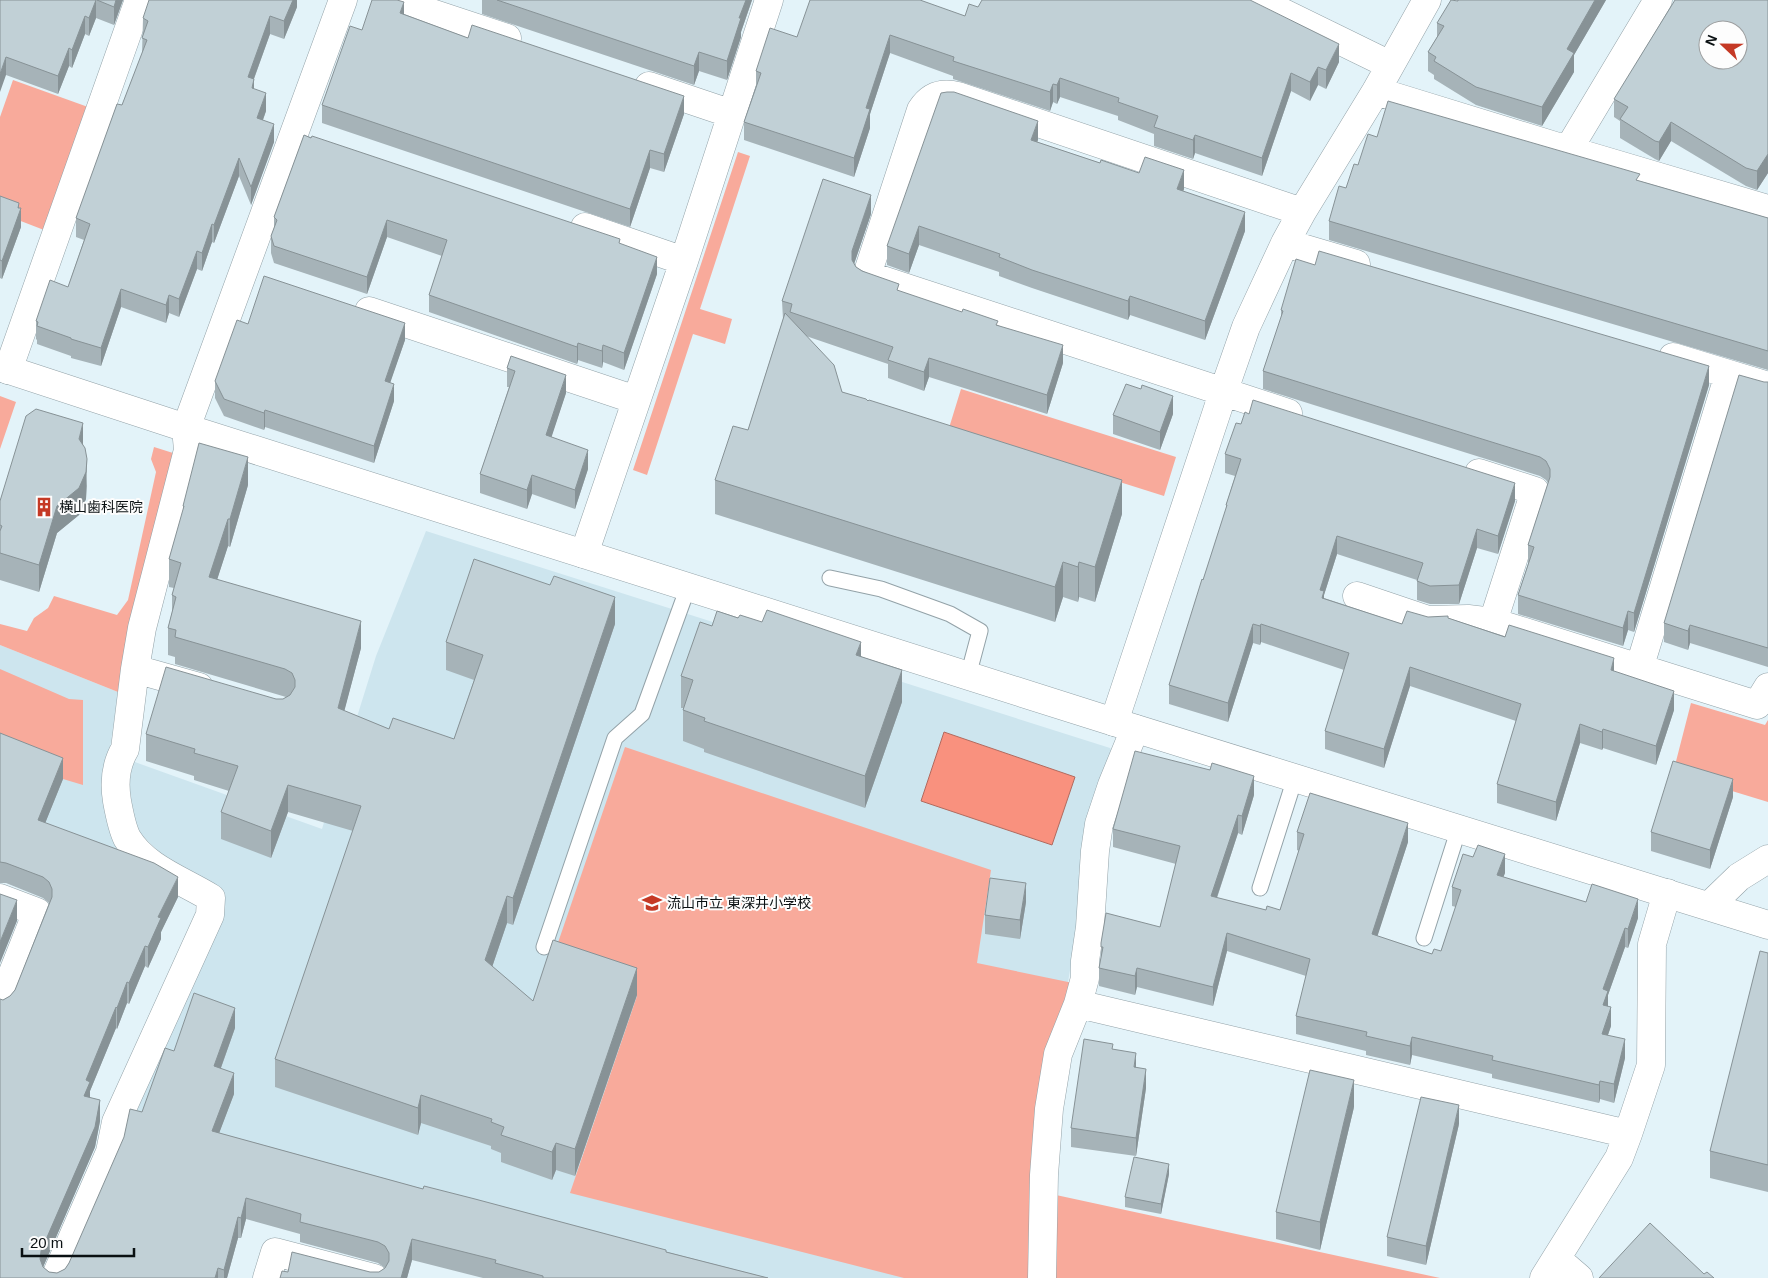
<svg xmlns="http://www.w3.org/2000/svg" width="1768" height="1278" viewBox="0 0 1768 1278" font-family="Arial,'Noto Sans JP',sans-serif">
<rect width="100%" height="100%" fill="#e3f3f9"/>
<!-- built -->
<path fill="#cde5ee" d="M426,531L1110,748L1113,753L1077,928L1068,982L1073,983L1030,1278H724L125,1124L224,908L225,898L219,888L206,879L167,860L137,830L128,787L132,761L322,829L376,656Z
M0,645L118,692L105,785L129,866L0,824Z"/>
<!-- green -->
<path fill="#f8aa9b" d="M13,80L88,107L44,230L0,213V117Z
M738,152L750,156L700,309L732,319L725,344L693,334L647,475L633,470Z
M961,389L1176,457L1164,496L949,428Z
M0,396L16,402L0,449Z
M154,447L173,453L125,646L118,692L0,645V624L27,631L34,618L48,608L54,596L117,615L128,600L156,472L151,459Z
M0,669L69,699L83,700V785L63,779L0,753Z
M1691,703L1765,725L1768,720V802L1673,773Z
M625,747L991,870L977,963L1073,983L1030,1278H904L570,1193L637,996L550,966Z
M1056,1195L1440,1278H1054Z"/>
<!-- water -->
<path fill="#f9917e" stroke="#b16a5e" d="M944,732L1075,777L1052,845L921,801Z"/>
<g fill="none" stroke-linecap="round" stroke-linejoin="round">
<defs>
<path id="lane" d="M830,578L881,589L950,614L980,631L968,676
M1260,888L1295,778
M1424,938L1459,828
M544,947L615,738L642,714L688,587"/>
<path id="street" d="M392,0L507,38
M1257,0L1390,65
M649,86L732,114
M1376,91L1568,150L1768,209
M1568,150L1658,0
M585,227L684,261
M1285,243L1356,264
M369,311L636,400
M1673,357L1768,386
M8,370L139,0
M1288,413L867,275L921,110C930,96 942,92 958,96L1302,212
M1479,473L1535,491L1493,622L1757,705L1768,687
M584,554L684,261L769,0
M1357,596L1428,620L1468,619L1493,622
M135,669L199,687
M1639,669L1729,374
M1114,722L1223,393L1246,327L1285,243L1302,212L1376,91L1427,0
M0,898L37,912L0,1005
M1709,906L1739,877L1768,859
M1078,1004L1628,1134
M1557,1259L1579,1278
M55,1278L110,1152L116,1122L210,915L211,898C182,880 145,868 127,838C122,828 119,812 117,801C114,783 116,764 125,749L135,669L142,628L188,450L186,428L343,0
M267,1278L275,1252L374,1278
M1042,1278L1044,1175L1049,1109L1058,1054L1078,1004L1085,978V961L1090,927L1095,851L1099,824L1112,785L1135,729
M1544,1278L1619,1158L1628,1134L1651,1065L1652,944L1667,893"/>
<path id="secondary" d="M0,367L186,428L1114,722L1768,925"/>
</defs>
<!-- lane casing -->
<use href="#lane" stroke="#93a2a8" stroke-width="17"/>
<!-- street casing -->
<use href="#street" stroke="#93a2a8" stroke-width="29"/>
<!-- secondary casing -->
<use href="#secondary" stroke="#93a2a8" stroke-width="29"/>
<!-- lane -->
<use href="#lane" stroke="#fff" stroke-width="15"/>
<!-- street -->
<use href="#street" stroke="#fff" stroke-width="28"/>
<!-- secondary -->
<use href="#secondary" stroke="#fff" stroke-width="28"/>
</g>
<!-- wall -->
<path fill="#a6b3b8" d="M0,0H123L114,25L96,18L89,36L85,34L72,68L69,66L58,94L6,75Z
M297,0V7L284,39L270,34L254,79V89L266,111L263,120L274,142L251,205L239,176L214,243L212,242L202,271L197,269L179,317L169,313L166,323L121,307L101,366L71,358V356L37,344V340L36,339V321L68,287L84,240L76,237V218L122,105L142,54L143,18Z
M482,0H752L741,32V37L727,80L699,71L694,85L482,14Z
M1458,0H1606L1574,55V72L1542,126L1476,105L1434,79V75L1428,71V52L1437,37V23Z
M1768,0V173L1757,190L1746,186L1671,141L1659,161L1655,159L1620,138V121L1614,117V99Z
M978,7L1339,62L1326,89L1318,85L1310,101L1291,91L1262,176L1195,153L1193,159L1154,146V134L1118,120V116L1060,97L1057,104L1053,102L1050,111L953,79V76L890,53L870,114V128L854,177L744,140V122L756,86V71L797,37L965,16Z
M404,14L468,38L684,114L664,172L650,168L630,227L322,123V105L362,30Z
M304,135L620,244L657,274L624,370L603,362L602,368L578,360L577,364L429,312V295L442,256L387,237L367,294L274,263L271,253V236L274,228V217Z
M1377,137L1640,181L1768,218V370L1329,240V221L1358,165Z
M1038,140L1037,142L1100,163L1184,189L1183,191L1245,231L1205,340L1130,315L1128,320L1032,288L999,276V272L919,245L909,273L887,265V246Z
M0,196L19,208L21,227L2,279L0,278Z
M871,214L854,264L856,267L899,291L998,325L1063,363L1047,414L929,377L924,391L888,378V364L806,336L842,392L868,401L1122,514L1095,602L1079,597L1078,602L1063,597L1055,622L715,514V480L748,430L783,319L782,301Z
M1281,310L1709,385L1634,632L1628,630L1623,646L1518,614V595L1528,564V545L1548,483L1546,480L1540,476L1263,389V371L1281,318Z
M248,324L405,340L390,382L394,401L374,463L265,427L264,430L224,416L215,398V381Z
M511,356L566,393L551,437L588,469L575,509L532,494L527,509L480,493V474L509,387H507V368Z
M1764,382H1768V667L1690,643L1688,650L1664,642V623Z
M1173,414L1160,450L1113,434V415Z
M83,446L87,486L86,499L79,515L57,533L39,592L0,580V501Z
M1225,454L1515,501L1498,554L1477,548L1459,604H1430L1417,600V580L1337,554L1324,595V598L1402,624L1428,617L1448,618L1614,671L1674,710L1656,765L1603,748L1602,750L1580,743L1556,821L1497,803V784L1516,721L1410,686L1384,768L1325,749V731L1344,670L1261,642L1260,645L1253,643L1228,722L1169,704V685L1226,510V505L1235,476L1225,473Z
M248,485L230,547L228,546L217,579L361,648L344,711L389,729L454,739L474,680L446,670V642L615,624L513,925L507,923L492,967L533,1001L637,995L575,1176L556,1170L552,1180L501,1162V1153L491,1149V1146L421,1123L418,1135L275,1087V1059L353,831L288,812L271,858L221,839V812L229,791L194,780V776L146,761V734L276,699H283L286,697L175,664V657L168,655V628L172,612V595L174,588L169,587V559L183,512V506Z
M738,618L861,656L902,702L865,808L704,752V749L683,741V708H681V676L712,626Z
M0,733L63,779L45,823L178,897L161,932V939L148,968L145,966L129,1004L127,1003L117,1029L116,1028L90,1091V1097L100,1121L95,1147L43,1267L49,1272L57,1273L65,1269L69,1263L142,1112L174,1051L235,1028L221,1068L234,1094L219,1133L423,1189L768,1278H483L412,1260L407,1278L288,1272H379L385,1268L378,1263L300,1242V1234L246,1219L241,1238H238L227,1278H0L3,1000L10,996L15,990L49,903L43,898L6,883H0Z
M1254,795L1242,835L1238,833L1217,898L1266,910H1280L1299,851L1297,850V832L1408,842L1377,936L1432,954L1441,951L1456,907L1452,906V887L1505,873L1503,877L1638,918L1628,948L1625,947L1608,995V1006L1611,1026L1608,1035L1625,1058L1614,1103L1600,1099L1599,1103L1492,1078V1074L1412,1055L1410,1065L1366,1055V1051L1296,1034V1016L1306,976L1227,951L1213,1006L1137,987L1135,995L1099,986V968L1101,958V943L1160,927L1176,864L1113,847V829Z
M1733,797L1710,869L1651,851V832Z
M1026,902L1020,939L985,934V915Z
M1768,953V1192L1710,1178V1151Z
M1113,1049L1146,1088L1136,1156L1071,1147V1128Z
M1354,1107L1320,1250L1276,1239V1212Z
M1459,1124L1426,1265L1387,1256V1237Z
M1169,1174L1161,1214L1125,1207V1197Z"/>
<!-- shaded-wall -->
<path fill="#879296" d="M96,0V18L89,36V18Z
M116,0H123L114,25V7Z
M293,0H297V7L284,39V21Z
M746,0H752L741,32V37L727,80V61L739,18Z
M1595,0H1606L1574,55V72L1542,126V107L1567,49Z
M404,2V20L400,13Z
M85,16V34L72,68V50Z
M270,16V34L248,95V77Z
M890,35V53L870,114V128L854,177V158L866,108Z
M1339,44V62L1326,89V70Z
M69,48V66L58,94V76Z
M699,52V71L694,85V66Z
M6,57V75L0,92V74Z
M1318,67V85L1310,101V82Z
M1291,73V91L1262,176V158Z
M1060,78V97L1057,104V85Z
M254,79V98L252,88Z
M1053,84V102L1050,111V92Z
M266,93V111L257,136V118Z
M684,96V114L664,172V154Z
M1038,121V140L1031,158V140Z
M1671,122V141L1659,161V142Z
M274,124V142L251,205V187Z
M1195,135V153L1193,159V140Z
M650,150V168L630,227V209Z
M1768,154V173L1757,190V171Z
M239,158V176L214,243V225Z
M1184,170V189L1177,207V189Z
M871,195V214L852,270V251Z
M19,203V214L21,208V227L2,279V261Z
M1245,212V231L1205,340V321Z
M387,220V237L367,294V277Z
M212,224V242L202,271V253Z
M919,226V245L909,273V254Z
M197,251V269L179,317V299Z
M657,257V274L624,370V353Z
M121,289V307L101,366V348Z
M169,295V313L166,323V305Z
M1130,296V315L1128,320V301Z
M405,323V340L385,398V381Z
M578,343V360L577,364V347Z
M603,345V362L602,368V351Z
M1063,345V363L1047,414V395Z
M929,358V377L924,391V372Z
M1709,366V385L1634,632V613Z
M566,375V393L546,454V435Z
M394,384V401L374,463V446Z
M1173,396V414L1160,450V432Z
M265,410V427L264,430V413Z
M83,423V450L79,439Z
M588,450V469L575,509V490Z
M248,457V485L230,547V519Z
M87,459L86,499L79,515L57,533L39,592V565L57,506Z
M532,475V494L527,509V490Z
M1122,480V514L1095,602V567Z
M1515,483V501L1498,554V536Z
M228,519V546L209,605V577Z
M1477,529V548L1459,604V585Z
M1337,536V554L1324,595V610L1320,590Z
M1063,562V597L1055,622V587Z
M1079,562V597L1078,602V567Z
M615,597V624L513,925V898Z
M1628,611V630L1623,646V628Z
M361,621V648L338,735V708Z
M1253,624V643L1228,722V703Z
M1261,624V642L1260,645V626Z
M1690,625V643L1688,650V631Z
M861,642V673L856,655Z
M1614,658V676L1611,670Z
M1410,667V686L1384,768V749Z
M902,670V702L865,808V776Z
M1674,691V710L1656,765V746Z
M1580,724V743L1556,821V802Z
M1603,729V748L1602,750V732Z
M63,758V779L38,841V820Z
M1254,776V795L1242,835V816Z
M1733,779V797L1710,869V850Z
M288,785V812L271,858V831Z
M1238,815V833L1211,915V896Z
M1408,823V842L1372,953V934Z
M1505,854V873L1497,894V875Z
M178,877V897L161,932V939L148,968V947L158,917Z
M1026,883V902L1020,939V920Z
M507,896V923L485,988V960Z
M1638,899V918L1628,948V929Z
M17,900V921L0,963V942Z
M1625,928V947L1608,995V1010L1603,1023V989Z
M1227,933V951L1213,1006V987Z
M145,946V966L129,1004V983Z
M637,968V995L575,1176V1149Z
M1137,968V987L1135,995V976Z
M127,982V1003L117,1029V1008Z
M116,1007V1028L90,1091V1102L84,1096L86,1080Z
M1611,1007V1026L1602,1052V1034Z
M235,1008V1028L214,1087V1066Z
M1412,1037V1055L1410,1065V1046Z
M1625,1039V1058L1614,1103V1084Z
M1136,1053V1072L1134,1067Z
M1146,1069V1088L1136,1156V1138Z
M234,1073V1094L212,1152V1131Z
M1354,1080V1107L1320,1250V1222Z
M1600,1081V1099L1599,1103V1085Z
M421,1095V1123L418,1135V1108Z
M100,1100V1121L95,1147L41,1272L40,1259L41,1251Z
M1459,1105V1124L1426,1265V1246Z
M556,1143V1170L552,1180V1152Z
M1169,1164V1174L1161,1214V1204Z
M246,1198V1219L241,1238V1218Z
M238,1217V1238L227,1278H224V1270Z
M412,1239V1260L407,1278H401Z
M218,1268V1278H215Z"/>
<!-- building -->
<path fill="#c1d0d6" stroke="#879296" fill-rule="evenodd" d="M0,0H96L89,18L85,16L72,50L69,48L58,76L6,57L0,74Z
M97,0H116L114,7Z
M149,0H293L284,21L270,16L248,77L254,79L252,88L266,93L257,118L274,124L251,187L239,158L214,225L212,224L202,253L197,251L179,299L169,295L166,305L121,289L101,348L71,339V338L37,326L38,322L36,321L50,280L68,287L90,224L76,218L117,104L122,105L147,40L142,38L148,21L143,18Z
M372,0H397L404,2L400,13L468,38L472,25L684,96L664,154L650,150L630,209L322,105L350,26L362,30Z
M497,0H746L739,18H741L727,61L699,52L694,66Z
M810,0H920L965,16L969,4L978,7L982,0H1250L1339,44L1326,70L1318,67L1310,82L1291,73L1262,158L1195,135L1193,140L1154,127L1158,116L1118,102L1119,98L1060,78L1057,85L1053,84L1050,92L953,61L954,57L890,35L866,108L870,109L854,158L744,122L761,73L756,71L770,28L797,37Z
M1451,0L1458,1V0H1595L1567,49L1574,53L1542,107L1476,87L1434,61L1436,57L1428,52L1444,26L1437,23Z
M1675,0H1768V154L1757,171L1746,168L1671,122L1659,142L1655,141L1620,119L1628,107L1614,99ZM1708,30H1738V60H1708Z
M947,92H954L1038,121L1031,140L1100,163L1101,160L1139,173L1145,157L1184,170L1177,189L1245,212L1205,321L1130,296L1128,301L1032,270L999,257L1000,254L919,226L909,254L887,246L941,93Z
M1388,101L1640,174L1636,180L1768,218V351L1329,221L1339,186L1346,188L1354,164L1358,165L1368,134L1377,137Z
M304,135L311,138L312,136L620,239L619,243L657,257L624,353L603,345L602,351L578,343L577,347L429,295L447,240L387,220L367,277L274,246L271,236L277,220L274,217Z
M823,179L871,195L852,251V260L856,267L862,271L899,284L897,290L962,312L963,309L998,321L996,325L1063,345L1047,395L929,358L924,372L888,360L893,347L790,312L792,304L782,301Z
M0,196L19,203L18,208H21L2,261L0,260Z
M1319,251L1709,366L1634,613L1628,611L1623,628L1518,595L1534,547L1528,545L1550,477V469L1546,461L1540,457L1263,371L1283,311L1281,310L1296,259L1315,265Z
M264,276L405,323L385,381L394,384L374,446L265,410L264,413L224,399L215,381L237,320L248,324Z
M785,313L834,365L842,392L866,399L868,401L869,400L1122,480L1095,567L1079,562L1078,567L1063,562L1055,587L715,480L733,426L748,430Z
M511,356L566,375L546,435L588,450L575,490L532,475L527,490L480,474L515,371L507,368Z
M1739,375L1764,382H1768V648L1690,625L1688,631L1664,623Z
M1126,384L1141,389L1142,385L1173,396L1160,432L1113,415Z
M1253,400L1515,483L1498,536L1477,529L1459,585L1430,586L1417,581L1423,563L1337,536L1320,590L1324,591L1322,598L1402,624L1407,611L1428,617L1448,616V618L1505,637L1509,625L1614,658L1611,670L1674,691L1656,746L1603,729L1602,732L1580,724L1556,802L1497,784L1521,704L1410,667L1384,749L1325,731L1349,653L1261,624L1260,626L1253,624L1228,703L1169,685L1202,579L1203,580L1227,505H1226L1241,459L1225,454L1236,423L1241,424L1245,412L1249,414Z
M36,409L83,423L79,439L85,448L87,459L86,472L79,488L57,506L39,565L0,553V531L2,526L0,525V501L26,416Z
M199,443L248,457L230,519H228L209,577L361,621L338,708L389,729L393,718L454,739L483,655L446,642L474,559L550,585L554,576L615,597L513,898L507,896L485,960L533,1001L553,940L637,968L575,1149L556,1143L552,1152L501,1135L504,1127L491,1122L492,1119L421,1095L418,1108L275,1059L361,806L288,785L271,831L221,812L238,766L194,753L195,749L146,734L166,667L276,699H283L290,695L295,687V680L292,673L285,669L175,637L176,630L168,628L176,597L172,595L181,563L169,559L184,506H183Z
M767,610L861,642L856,655L902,670L865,776L704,721L705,718L683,710L693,680L681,676L700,622L712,626L717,611L738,618L740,615L762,622Z
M0,733L63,758L38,820L154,863L178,877L158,917L161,918L148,947L145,946L129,983L127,982L117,1008L116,1007L86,1080L90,1082L84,1096L100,1100L95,1127L41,1251L40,1259L43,1267L49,1272L57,1273L65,1269L69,1263L124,1137L130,1109L142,1112L165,1048L174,1051L194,993L235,1008L214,1066L234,1073L212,1131L423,1189L424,1186L475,1199L666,1250V1252L768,1278H543V1276L495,1263L496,1260L412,1239L401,1278H280L282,1271L288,1272L292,1252L370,1272H379L385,1268L389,1261V1253L385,1246L378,1242L300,1222L301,1214L246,1198L241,1218L238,1217L224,1270L218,1268L215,1278H0V999L3,1000L10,996L15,990L52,897V889L49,882L43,877L6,863L0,862Z
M1135,751L1210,770L1212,763L1254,776L1242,816L1238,815L1211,896L1266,910L1267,906L1280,910L1304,834L1297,832L1310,793L1408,823L1372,934L1432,954L1434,949L1441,951L1461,890L1452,887L1463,854L1473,857L1478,845L1505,854L1497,875L1586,902L1592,884L1638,899L1628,929L1625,928L1603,989L1608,991L1603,1005L1611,1007L1602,1034L1625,1039L1614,1084L1600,1081L1599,1085L1492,1060L1493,1056L1412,1037L1410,1046L1366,1036L1367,1032L1296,1016L1310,959L1227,933L1213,987L1137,968L1135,976L1099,968L1103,947H1101V943L1106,913L1160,927L1180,846L1113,829Z
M1673,761L1733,779L1710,850L1651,832Z
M990,878L1026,883L1020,920L985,915Z
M0,894L17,900L0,942Z
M1760,951L1768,953V1165L1710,1151Z
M1084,1039L1113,1044L1112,1049L1136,1053L1134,1067L1146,1069L1136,1138L1071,1128Z
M1310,1070L1354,1080L1320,1222L1276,1212Z
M1421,1097L1459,1105L1426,1246L1387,1237Z
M1134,1157L1169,1164L1161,1204L1125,1197Z
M1650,1223L1704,1274L1707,1272L1714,1278H1599Z"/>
<!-- icons -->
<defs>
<symbol id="building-bare" viewBox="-9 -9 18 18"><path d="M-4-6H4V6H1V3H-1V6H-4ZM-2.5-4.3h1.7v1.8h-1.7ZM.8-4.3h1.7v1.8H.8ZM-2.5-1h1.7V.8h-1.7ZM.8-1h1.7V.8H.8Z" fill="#c53925" stroke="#fdfdfd" stroke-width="2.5" paint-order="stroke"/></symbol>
<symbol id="school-bare" viewBox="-9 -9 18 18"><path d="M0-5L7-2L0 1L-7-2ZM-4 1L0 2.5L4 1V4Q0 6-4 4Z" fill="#c53925" stroke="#fdfdfd" stroke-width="2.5" paint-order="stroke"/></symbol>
</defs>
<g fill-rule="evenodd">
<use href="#building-bare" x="30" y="493" width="28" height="28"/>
<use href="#school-bare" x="638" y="889" width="28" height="28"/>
</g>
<g text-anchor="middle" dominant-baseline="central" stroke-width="4" stroke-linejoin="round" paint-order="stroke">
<!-- poi labels -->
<g font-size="14" fill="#0a1012" stroke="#fdfdfd" text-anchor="start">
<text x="59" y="507">横山歯科医院</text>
<text x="667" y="903">流山市立 東深井小学校</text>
</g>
</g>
<!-- north arrow -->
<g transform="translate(1723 45) rotate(292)"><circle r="24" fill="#fdfdfd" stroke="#9c9e9f"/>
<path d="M0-4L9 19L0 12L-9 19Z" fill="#c53925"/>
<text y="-8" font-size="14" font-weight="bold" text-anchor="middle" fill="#0a1012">N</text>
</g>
<!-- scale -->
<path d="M22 1248v8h112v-8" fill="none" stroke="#0a1012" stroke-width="2.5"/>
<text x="30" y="1248" font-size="15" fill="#0a1012" stroke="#fdfdfd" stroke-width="4" paint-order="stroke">20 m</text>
</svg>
